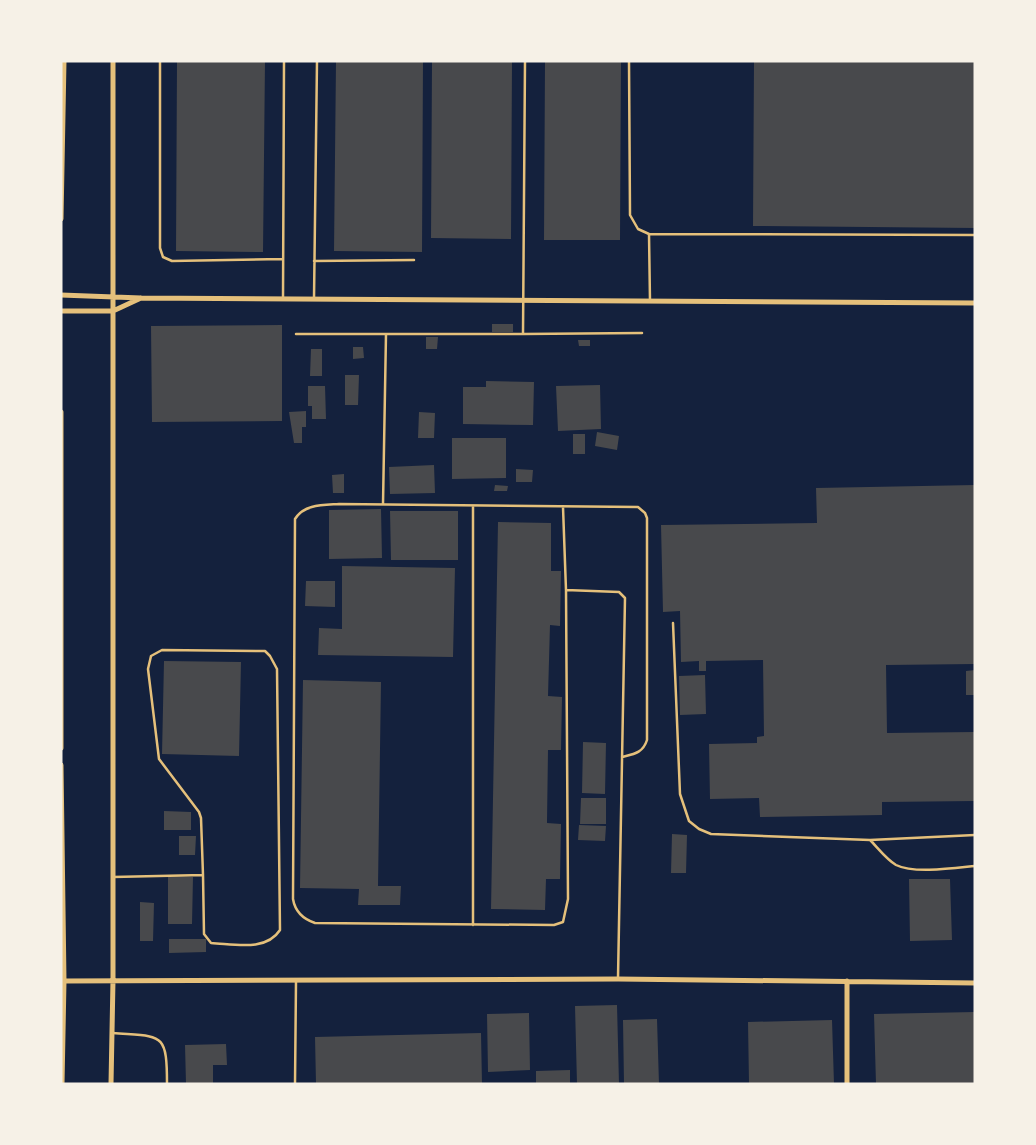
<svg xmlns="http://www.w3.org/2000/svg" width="1036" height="1145" viewBox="0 0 1036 1145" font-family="'Golos Text',sans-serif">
<rect width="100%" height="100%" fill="#14213d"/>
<!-- building -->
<path fill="#48494c" d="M177,61H265L263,252L176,251Z
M336,61H423L422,252L334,251Z
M432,61H512L511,239L431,238Z
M545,61H621L620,240H544Z
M754,61H975V228L753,226Z
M492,324H513V332H492Z
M282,325V421L152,422L151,326Z
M426,337H438L437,349H426Z
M578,340H590V346H579Z
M353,347H363L364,358L353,359Z
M311,349H322V376H310Z
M345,375H359L358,405H345Z
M486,381L534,382L533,425L463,424V387H486Z
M600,385L601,429L558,431L556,386Z
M308,386H325L326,419H312V406H308Z
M306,411V427H302V443H294L289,412Z
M419,412L435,413L434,438H418Z
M597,432L619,436L617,450L595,446Z
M573,434H585V454H573Z
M452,438H506V478L452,479Z
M434,465L435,493L390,494L389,467Z
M516,469L533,470L532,482H516Z
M344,474V493H333L332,475Z
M495,485L508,486L507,491H494Z
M975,485V664L886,665L887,733L975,732V801L882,802V815L760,817L759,798L710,799L709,744L757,743V737L764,736L763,660L706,661V671H699V661L681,662L680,611L663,612L661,525L817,523L816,488Z
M381,509L382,558L329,559V510Z
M390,511H458V560H391Z
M498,522L551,523V571H561L560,626L550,625L548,696L562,697L561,750H548L547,823L561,824L560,879H546L545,910L491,909Z
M342,566L455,568L453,657L318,655L319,628L342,629Z
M306,581H335V607L305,606Z
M164,661L241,662L239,756L162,754Z
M975,670V695H966V671Z
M705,675L706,714L680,715L679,676Z
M303,680L381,682L378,886H401L400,905H358L359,889L300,888Z
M583,742L606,743L605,794L582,793Z
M581,798H606V824H580Z
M164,811L191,812V830H164Z
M579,825L606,826L605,841L578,840Z
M672,834L687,835L686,873H671Z
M179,836H196L195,855H179Z
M168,876L193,877L192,924H168Z
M909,879H950L952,940L910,941Z
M140,902L154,903L153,941H140Z
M169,939H206V952L169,953Z
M617,1005L619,1084H577L575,1006Z
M975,1012V1084H876L874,1014Z
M529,1013L530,1070L488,1072L487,1014Z
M657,1019L659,1084H624L623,1020Z
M832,1020L834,1084H749L748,1022Z
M481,1033L482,1084H316L315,1037Z
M226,1044L227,1065H213V1084H186L185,1045Z
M570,1070V1084H536V1071Z"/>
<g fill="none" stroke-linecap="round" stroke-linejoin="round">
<!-- service -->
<path stroke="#e5c07b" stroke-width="2.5" d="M160,61V248L163,257L172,261L282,259
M629,61L630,215L638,229L649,234
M314,261L414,260
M283,299L284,61
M314,299L317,61
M650,301L649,234L975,235
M296,334H523L525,61
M523,334L642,333
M383,504L386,334
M563,507L566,590L568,899L563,922L554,925L315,923C303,919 295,911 293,899L295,519C304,504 323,505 339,504L638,507L645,513L647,518V740C643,753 634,754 622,757
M566,590L619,592L625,598L618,978
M673,623L680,794L689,821L699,829L711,834L870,840L975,835
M870,840C878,848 886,859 896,865C914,874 955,868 975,866
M113,877L203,875L204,934L211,943C234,944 266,952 280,930L277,669L270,656L265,651L162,650L151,656L148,669L159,759L199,812L201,818L203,875
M473,925V507
M113,1033C162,1037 167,1031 167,1084
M295,1084L296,981"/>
<!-- minor -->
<path stroke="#e5c07b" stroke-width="5" d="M61,219L64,61
M61,295L141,298L975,303
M61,311H113L141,298
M61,412V748
M61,765L64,981L62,1084
M64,981L618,979L975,983
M111,1084L113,980V61
M847,1084V981"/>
</g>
<!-- border -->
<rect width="1036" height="1145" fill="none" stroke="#f6f1e7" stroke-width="125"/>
</svg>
